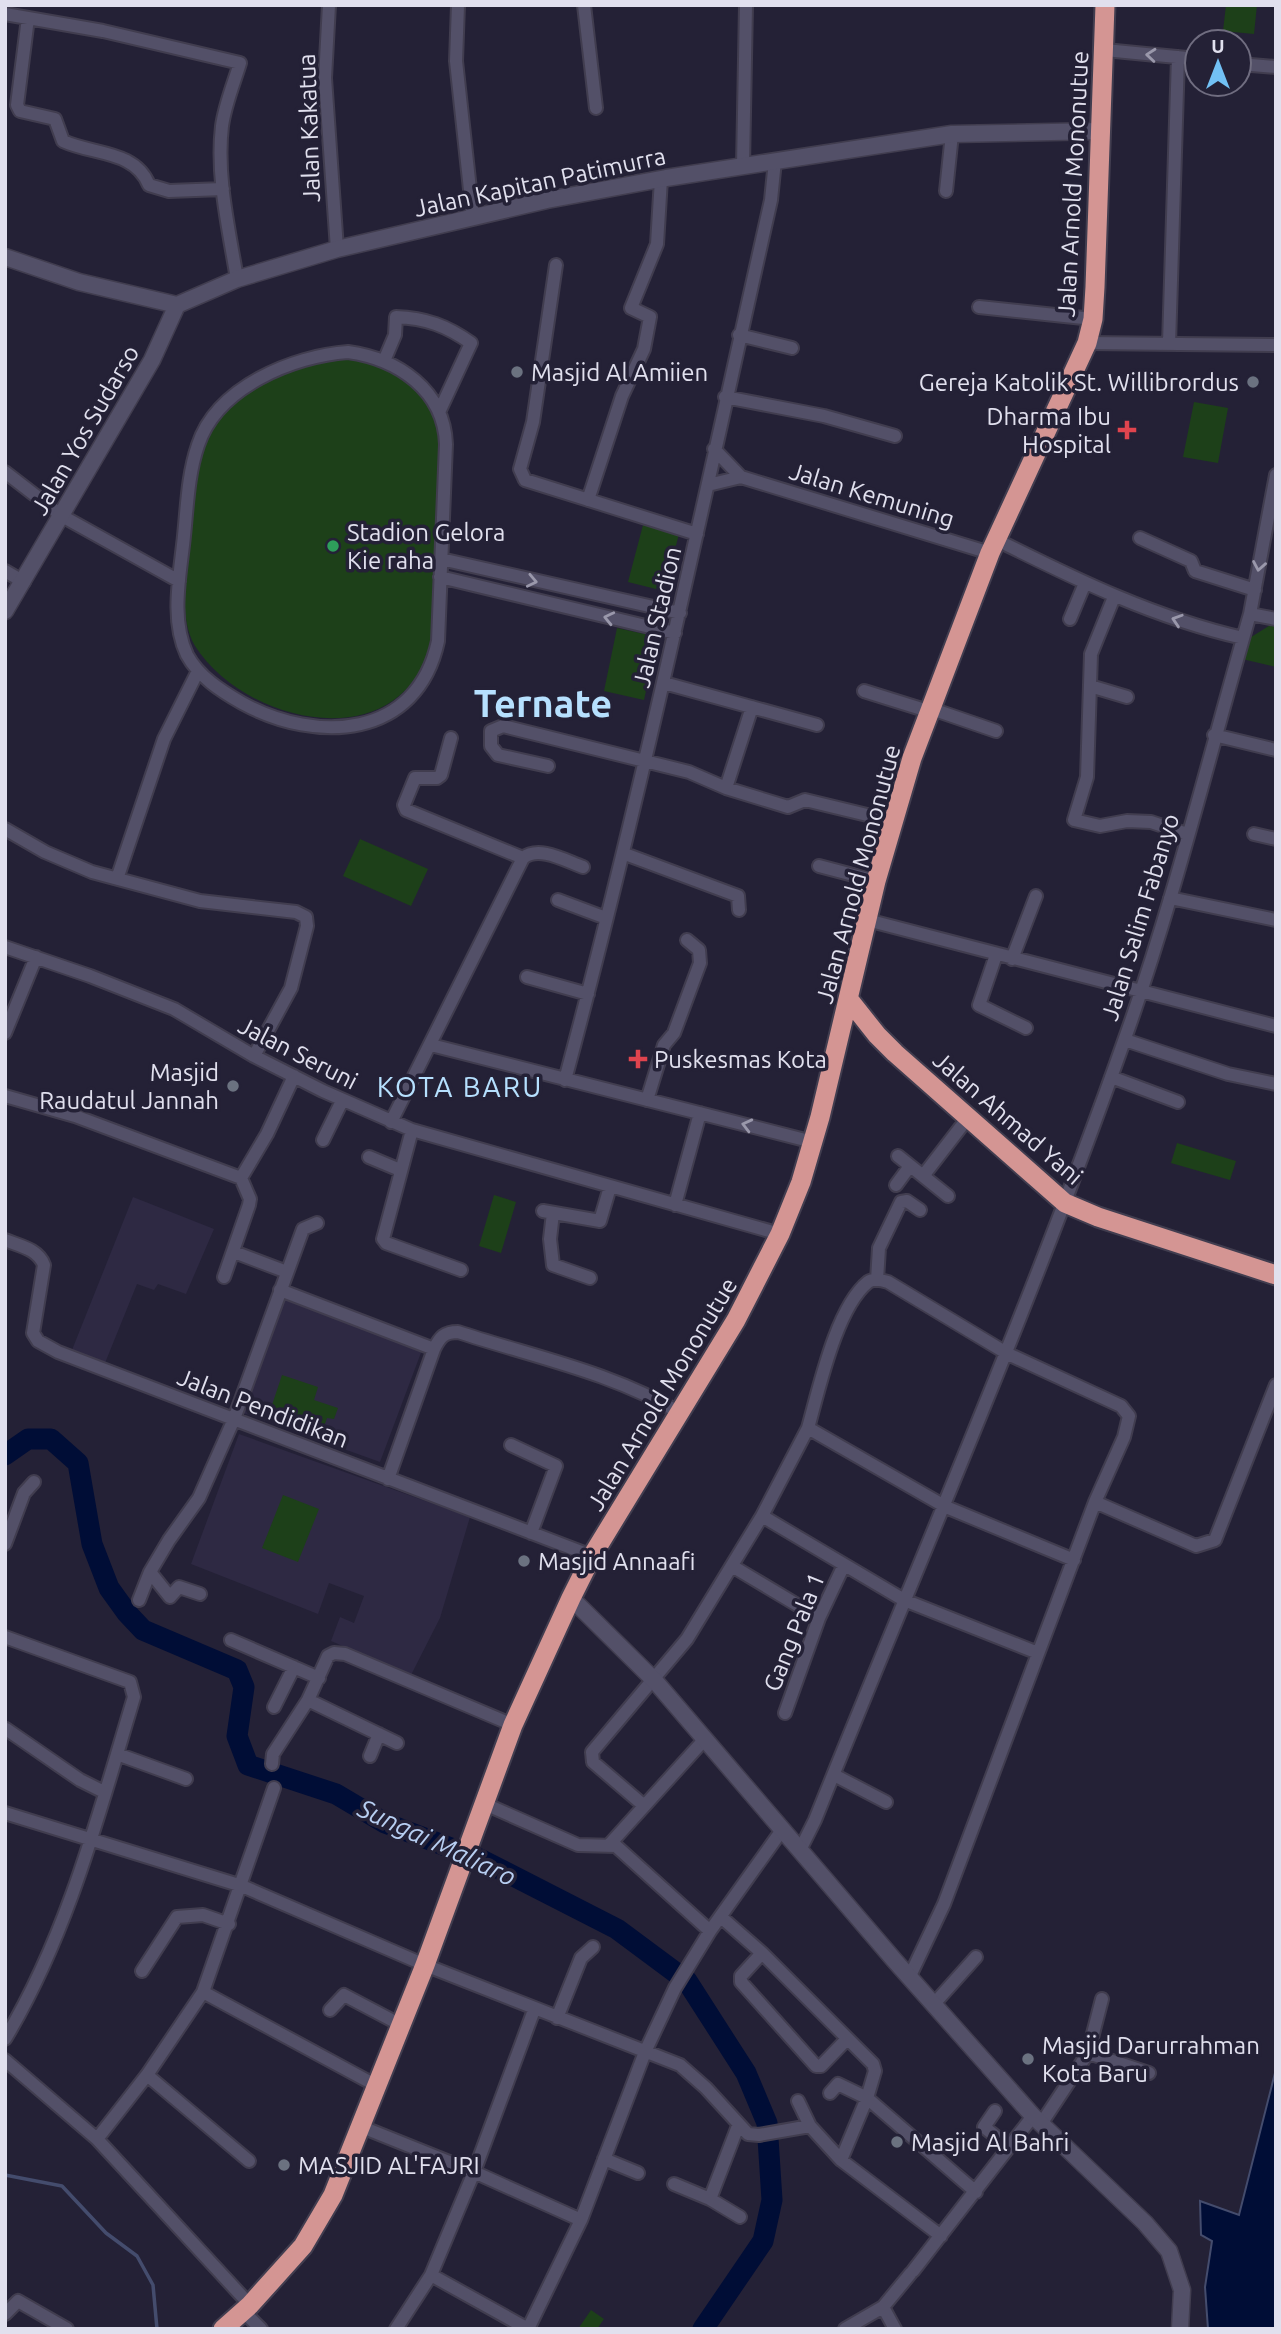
<svg xmlns="http://www.w3.org/2000/svg" width="1281" height="2334" viewBox="0 0 1281 2334" font-family="Ubuntu,sans-serif">
<rect width="100%" height="100%" fill="#242136"/>
<!-- built -->
<path fill="#2e2943" d="M133,1197L214,1229L186,1294L158,1284L154,1290L137,1284L105,1363L72,1350Z
M280,1297L422,1350L380,1462L238,1411Z
M239,1434L470,1517L440,1618L411,1675L331,1641L340,1617L354,1623L364,1596L329,1583L318,1614L191,1564Z"/>
<!-- green -->
<path fill="#1d4019" d="M1226,5H1257L1254,34L1223,31Z
M327,359L368,361L383,367L414,384L435,407L441,441L431,642C402,759 246,726 195,646C180,621 185,584 187,557C189,529 189,500 193,472C195,464 200,455 203,447C226,393 274,374 327,359Z
M1194,402L1228,408L1218,463L1183,457Z
M643,525L679,534L664,591L628,582Z
M1272,624L1276,625V667L1242,659L1248,639Z
M617,628L658,637L644,700L604,691Z
M360,839L428,869L411,906L343,876Z
M1177,1143L1236,1161L1230,1180L1171,1163Z
M494,1195L516,1202L501,1253L479,1246Z
M282,1375L318,1387L314,1400L338,1408L334,1419L327,1418L321,1435L268,1417Z
M283,1495L319,1509L298,1562L262,1548Z
M591,2310L604,2319L597,2329H578Z"/>
<!-- water -->
<path fill="#000d36" stroke="#444c6d" stroke-width="2" d="M1276,2069V2329H1208L1205,2287L1212,2241L1201,2235L1200,2201L1239,2215Z"/>
<g fill="none" stroke-linecap="round" stroke-linejoin="round">
<!-- stream -->
<path stroke="#444c6d" stroke-width="3.5" d="M5,2175L62,2186L106,2233L137,2256L153,2285L157,2329"/>
<!-- river -->
<path stroke="#000d36" stroke-width="21" d="M5,1455L28,1439H51L78,1463L92,1544L109,1588L127,1613L143,1630L237,1670L244,1687L237,1736L248,1765L336,1794L385,1823L480,1859L617,1929L687,1981L746,2073L767,2123L772,2200L763,2241L703,2329"/>
<defs>
<path id="minor" d="M329,5L325,78L337,249
M458,5L456,61L473,217
M584,5L596,108
M5,14L103,31L240,63C234,83 225,104 222,126C216,176 229,230 237,279
M28,18L17,105L20,111L55,119L63,141C93,155 135,150 149,185L169,191L223,189
M1105,50L1197,59
M1239,64L1276,67
M743,166L746,5
M946,191L952,134
M556,265L533,422L520,469L525,480L697,534
M979,307L1093,319
M739,335L792,348
M1087,343L1276,345
M1169,344L1178,57
M348,352C398,359 444,390 446,444L438,641C417,739 317,744 242,703C221,691 199,677 187,655C171,621 179,580 183,545C187,512 187,477 198,445C217,387 293,356 348,352Z
M384,361L395,335L396,317C426,318 447,326 471,343L440,410
M725,397L824,416L895,436
M714,449L741,477
M5,472L62,516L179,581
M1276,475L1250,614L1276,619
M708,485L741,477L990,553
M588,500L622,396L644,349L650,317L631,308L657,244L661,179
M1140,538L1191,561L1195,571L1255,590
M997,540C1077,580 1155,618 1243,638
M441,559L680,613
M5,571L24,582
M440,577L675,633
M1114,597L1091,654L1087,777L1074,820L1100,826L1127,821L1151,822L1187,834
M1070,619L1085,583
M664,683L817,725
M1090,686L1127,697
M864,691L928,711
M929,708L996,731
M1214,735L1276,750
M548,766L498,755L491,746V731L503,726L689,772L726,788L788,807L805,800L892,821
M726,788L752,707
M5,829L45,852L92,872L200,901L296,912L306,917L307,926L291,988L254,1056
M1254,834L1276,839
M625,854L738,896L739,910
M523,858C539,845 566,861 583,867
M819,866L876,881
M118,876L164,739L198,671
M1170,898L1276,920
M558,900L606,918
M867,920L1276,1026
M5,947L90,976L174,1009L254,1056L323,1091L412,1130L780,1234
M996,955L979,1005L1026,1028
M1012,959L1036,896
M527,977L588,994
M5,1033L36,957
M1125,1040L1228,1074L1276,1084
M431,1045L813,1142
M1111,1077L1178,1102
M565,1080C643,789 705,494 771,200L775,161
M5,1096L75,1116L241,1178L267,1134L294,1076
M647,1100L664,1045L674,1033L700,963L699,950L687,940
M391,1122L523,858L406,810L404,805L415,778H437L441,775L451,738
M412,1130L383,1239L386,1243L461,1270
M323,1140L342,1101
M898,1156L948,1196
M369,1157L400,1170
M923,1176L967,1119
M896,1185L910,1166
M675,1205L700,1113
M543,1211L600,1221L610,1187
M553,1213L550,1239L553,1265L590,1278
M5,1240C20,1246 38,1249 44,1265L33,1333L38,1341L58,1352L592,1556
M234,1252L287,1272
M224,1277L249,1205L250,1199L241,1178
M877,1280L879,1248L901,1202L907,1201L920,1210
M280,1290L434,1349
M808,1428C819,1389 836,1308 868,1282C874,1278 882,1280 888,1282L1008,1354L1121,1406L1129,1416L1124,1437L1095,1502L944,1904L909,1978
M511,1445L556,1466L531,1533
M388,1479L434,1349C440,1337 444,1332 458,1332C534,1357 611,1372 680,1413
M1095,1502L1196,1546L1215,1540L1276,1385
M762,1516L808,1428L946,1507L1074,1560
M5,1544L24,1493L34,1482
M732,1566L819,1618
M150,1572L170,1597L179,1587L200,1594
M139,1600L150,1572L169,1540L199,1498L234,1419L303,1229L317,1223
M5,1637L130,1682L134,1697C99,1813 68,1934 5,2039
M231,1640L319,1678
M308,1700L397,1743
M274,1707L294,1667
M785,1713L819,1618L843,1567
M6,1729L80,1780L104,1792
M117,1754L186,1779
M370,1756L379,1734
M272,1764L273,1754L308,1700L328,1656L334,1653L345,1654L513,1725
M834,1775L886,1802
M485,1804L578,1845L616,1846L710,1931
M642,1804L593,1762L592,1752L687,1639L762,1516L904,1600L1038,1653
M5,1813L242,1886L425,1965L680,2065L706,2088L748,2134L759,2135L810,2126L841,2160L941,2236
M609,1845L704,1740
M800,1850L815,1820C919,1561 1031,1305 1124,1041C1174,901 1209,756 1250,614
M721,1917L762,1953L873,2064L875,2071L867,2098L976,2192
M762,1953L741,1976V1982L816,2066H821L847,2039
M142,1971L177,1917L203,1915L229,1924
M203,1992L377,2086
M933,2005L976,1957
M330,2010L344,1995L401,2025
M534,2010L474,2172L581,2220
M557,2018L581,1958L593,1947
M1088,2053L1102,1999
M5,2060L97,2139L250,2305
M147,2075L249,2161
M830,2093L838,2084L867,2098L841,2160
M798,2101L810,2126
M995,2111L984,2127L1009,2147
M1041,2124L1088,2053L1149,2073
M362,2127L474,2172L431,2275
M97,2139L147,2075L203,1992L274,1788
M604,2159L638,2173
M674,2184L710,2199L738,2126
M710,2199L740,2217
M913,2271L1033,2116
M883,2307L895,2329
M243,2311L261,2329
M5,2314L18,2301L67,2329
M396,2329L431,2275L528,2329
M528,2329L581,2220L645,2052L675,1988L710,1931L782,1830
M845,2329L883,2307L911,2273"/>
<path id="tertiary" d="M5,257L79,282L177,305L237,279L337,249L547,200L666,178L952,134L1100,131
M5,611L152,360L177,305
M571,1598L655,1681L895,1961L1033,2116L1145,2223L1169,2251L1182,2290L1180,2329"/>
<path id="trunk" d="M850,1001L877,1035L895,1053L1065,1203L1098,1217L1276,1275
M223,2329L250,2305L303,2246L333,2195L425,1965L513,1725L571,1598L592,1556L736,1320L780,1234L801,1182L820,1117L876,881L912,758L990,553L1087,343L1093,319L1095,287L1105,5"/>
</defs>
<!-- minor casing -->
<use href="#minor" stroke="#413d4f" stroke-width="16"/>
<!-- tertiary casing -->
<use href="#tertiary" stroke="#413d4f" stroke-width="19"/>
<!-- trunk casing -->
<use href="#trunk" stroke="#413d4f" stroke-width="23"/>
<!-- minor -->
<use href="#minor" stroke="#535068" stroke-width="12"/>
<!-- tertiary -->
<use href="#tertiary" stroke="#535068" stroke-width="16"/>
<!-- trunk -->
<use href="#trunk" stroke="#d49593" stroke-width="19"/>
</g>
<!-- one-way arrows -->
<defs><path id="oneway-chevron" d="M-2-3.5L2.5 0L-2 3.5" fill="none" stroke-width="1.6" stroke-linecap="round" stroke-linejoin="round" transform="scale(1.75)"/></defs>
<g stroke="#9a98ab">
<use href="#oneway-chevron" transform="translate(1151 55) rotate(-175)"/>
<use href="#oneway-chevron" transform="translate(1259 566) rotate(100)"/>
<use href="#oneway-chevron" transform="translate(532 581) rotate(12)"/>
<use href="#oneway-chevron" transform="translate(609 618) rotate(-167)"/>
<use href="#oneway-chevron" transform="translate(1177 620) rotate(-162)"/>
<use href="#oneway-chevron" transform="translate(747 1125) rotate(-166)"/>
</g>
<!-- markers -->
<g fill="#6b7280" stroke="#242136" stroke-width="2.5">
<circle cx="517" cy="372" r="7"/>
<circle cx="1253" cy="382" r="7"/>
<circle cx="233" cy="1086" r="7"/>
<circle cx="524" cy="1561" r="7"/>
<circle cx="1028" cy="2059" r="7"/>
<circle cx="897" cy="2142" r="7"/>
<circle cx="284" cy="2165" r="7"/>
</g>
<g fill="#e0444e" stroke="#242136" stroke-width="2.5">
<path d="M1123.5 419.5h7v7h7v7h-7v7h-7v-7h-7v-7h7z"/>
<path d="M634.5 1048.5h7v7h7v7h-7v7h-7v-7h-7v-7h7z"/>
</g>
<circle fill="#2e9e5b" stroke="#242136" stroke-width="2.5" cx="333" cy="546" r="7"/>
<g text-anchor="middle" dominant-baseline="central" stroke-width="7" stroke-linejoin="round" paint-order="stroke">
<!-- street labels -->
<g font-size="24" fill="#e1e0ee" stroke="#242136">
<text transform="translate(309 128) rotate(-92)">Jalan Kakatua</text>
<text transform="translate(540 182) rotate(-12)">Jalan Kapitan Patimurra</text>
<text transform="translate(1073 184) rotate(-87)">Jalan Arnold Mononutue</text>
<text transform="translate(85 430) rotate(-60)">Jalan Yos Sudarso</text>
<text transform="translate(872 495) rotate(17)">Jalan Kemuning</text>
<text transform="translate(657 617) rotate(-77)">Jalan Stadion</text>
<text transform="translate(858 874) rotate(-75)">Jalan Arnold Mononutue</text>
<text transform="translate(1140 917) rotate(-73)">Jalan Salim Fabanyo</text>
<text transform="translate(298 1053) rotate(27)">Jalan Seruni</text>
<text transform="translate(1008 1118) rotate(41)">Jalan Ahmad Yani</text>
<text transform="translate(662 1394) rotate(-59)">Jalan Arnold Mononutue</text>
<text transform="translate(263 1408) rotate(21)">Jalan Pendidikan</text>
<text transform="translate(794 1632) rotate(-68)">Gang Pala 1</text>
</g>
<!-- poi labels -->
<g font-size="24" fill="#e1e0ee" stroke="#242136" text-anchor="start">
<text x="531" y="372">Masjid Al Amiien</text>
<text x="1239" y="382" text-anchor="end">Gereja Katolik St. Willibrordus</text>
<text x="1111" y="416" text-anchor="end">Dharma Ibu<tspan x="1111" dy="28">Hospital</tspan></text>
<text x="347" y="532">Stadion Gelora<tspan x="347" dy="28">Kie raha</tspan></text>
<text x="654" y="1059">Puskesmas Kota</text>
<text x="219" y="1072" text-anchor="end">Masjid<tspan x="219" dy="28">Raudatul Jannah</tspan></text>
<text x="538" y="1561">Masjid Annaafi</text>
<text x="1042" y="2045">Masjid Darurrahman<tspan x="1042" dy="28">Kota Baru</tspan></text>
<text x="911" y="2142">Masjid Al Bahri</text>
<text x="298" y="2165">MASJID AL'FAJRI</text>
</g>
<!-- water labels -->
<g font-size="26" font-style="italic" fill="#b7cef1" stroke="#242136">
<text transform="translate(437 1842) rotate(25)">Sungai Maliaro</text>
</g>
<!-- quarter labels -->
<g font-size="28" letter-spacing="2" fill="#b6e0fe" stroke="#242136">
<text x="460" y="1086">KOTA BARU</text>
</g>
<!-- town labels -->
<g font-size="38" font-weight="bold" fill="#b6e0fe" stroke="#242136">
<text x="543" y="703">Ternate</text>
</g>
</g>
<!-- border -->
<rect width="1281" height="2334" fill="none" stroke="#e1e0ee" stroke-width="14"/>
<!-- north arrow -->
<g transform="translate(1218 63)"><circle r="33" fill="#242136" stroke="#706d80" stroke-width="2"/>
<path d="M0-5L12 26L0 18L-12 26Z" fill="#72c1f5"/>
<text y="-10" font-size="19" font-weight="bold" text-anchor="middle" fill="#e1e0ee">U</text>
</g>
</svg>
